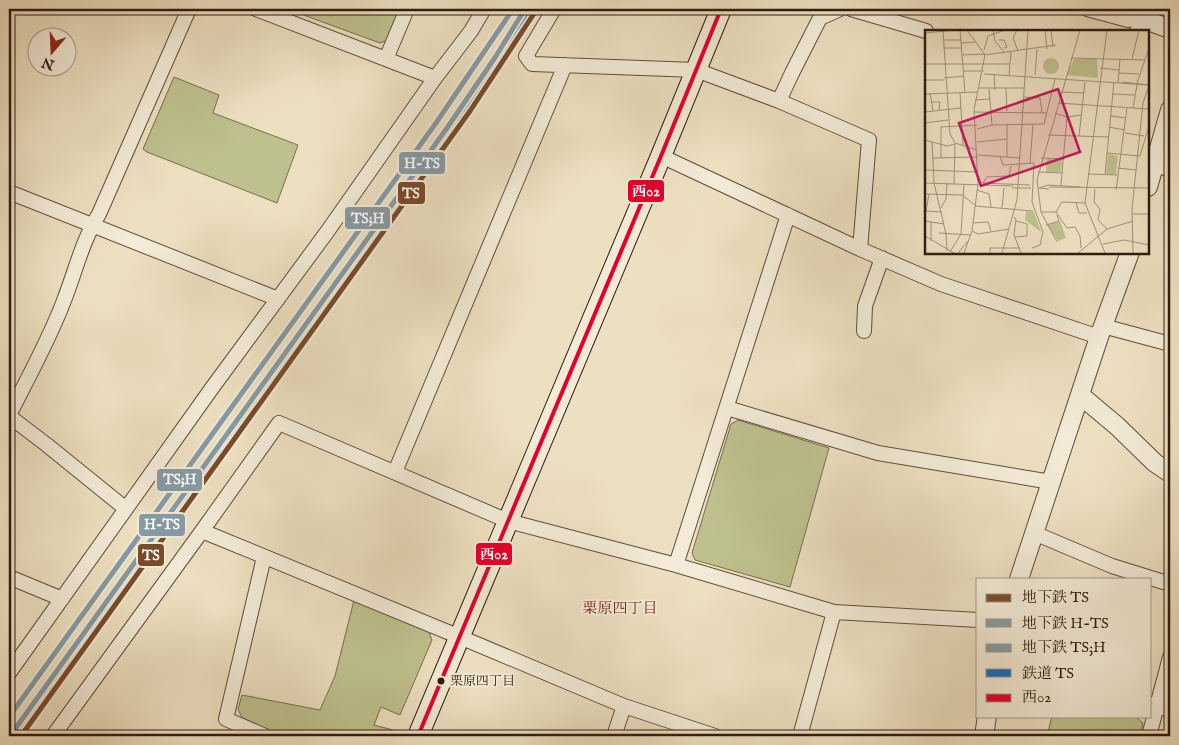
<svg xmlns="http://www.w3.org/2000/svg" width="1179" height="745" viewBox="0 0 1179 745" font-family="'IM FELL English','Noto Serif JP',serif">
<rect width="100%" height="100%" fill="#ede0c1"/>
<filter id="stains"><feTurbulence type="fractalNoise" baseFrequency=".004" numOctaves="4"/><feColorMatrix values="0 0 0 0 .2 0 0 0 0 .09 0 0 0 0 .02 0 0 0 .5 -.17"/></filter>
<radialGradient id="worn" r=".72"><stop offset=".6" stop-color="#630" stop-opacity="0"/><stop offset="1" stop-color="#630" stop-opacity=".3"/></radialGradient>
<!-- green -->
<path fill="#bec18e" stroke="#776e4f" d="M287,9H401L388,40L380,43Z
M174,77L219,95L213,113L298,145L277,203L147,152L143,149Z
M738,420L829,448L790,587L695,560L692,553L731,424Z
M354,600L427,627L432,640L400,715L381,707L374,725L393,730L391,736H283L243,720L238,709L242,695L320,710L335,676Z
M1052,716H1135L1143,723L1140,736H1047Z"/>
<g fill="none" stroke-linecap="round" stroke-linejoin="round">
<defs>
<path id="minor" d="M256,9L435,78
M554,9L526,56L532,64L696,70L779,101L869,140L860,249
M851,9L926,31
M1087,9L1128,20
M1137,31L1140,23
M386,59L407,9
M779,101L792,73L820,18L840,9
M661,156L860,249L941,284L1099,337
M1154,164L1170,170
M9,192L278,299
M1103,326L1170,344
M864,331L865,306L882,258
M727,408L878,453L1051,482
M9,415C28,378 48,342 63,303C75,273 82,241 99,214L189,9
M9,416L47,445L126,509
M395,472L565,65
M202,531L460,637L624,706L715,736
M1034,533L1112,566L1170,584
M264,557L226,719L265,736
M676,565L788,215
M9,577L62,599
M9,673L212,388L327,232L435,78L471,31L484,9
M1150,704L1170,710
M53,736L202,531L279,423L508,521L676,565L834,612L978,620
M614,736L624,706
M800,736L834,612
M1149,736L1170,657"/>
<path id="tertiary" d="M1116,9L1170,29
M1148,187L1170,110
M1080,395L1117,426L1155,463L1170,473
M1019,579L1099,337L1130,252
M984,736L987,716"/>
<path id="secondary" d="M418,736L661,156L721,9"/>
</defs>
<!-- minor casing -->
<use href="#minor" stroke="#5f4d3c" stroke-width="16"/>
<!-- tertiary casing -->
<use href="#tertiary" stroke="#5f4d3c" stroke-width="20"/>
<!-- secondary casing -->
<use href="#secondary" stroke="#301c10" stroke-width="22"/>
<!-- minor -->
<use href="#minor" stroke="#f3ebd7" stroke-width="14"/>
<!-- tertiary -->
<use href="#tertiary" stroke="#f3ebd7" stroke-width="18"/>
<!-- secondary -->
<use href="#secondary" stroke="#f3ebd7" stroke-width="20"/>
<defs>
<path id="bus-1" d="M418,736L661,156L721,9"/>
</defs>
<!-- bus-1 casing -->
<use href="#bus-1" stroke="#f3ebd7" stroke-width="8"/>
<!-- bus-1 -->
<use href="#bus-1" stroke="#e4002b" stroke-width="4"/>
<defs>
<path id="rail-1" d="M18,736L452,132L501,60L530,12"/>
</defs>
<!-- rail-1 casing -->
<use href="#rail-1" stroke="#f3ebd7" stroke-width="9"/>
<!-- rail-1 -->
<use href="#rail-1" stroke="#0f6cc3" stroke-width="5"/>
<defs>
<path id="metro-1" d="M21,736L470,111L537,9"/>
<path id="metro-2" d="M10,736L447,128L496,56L525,9"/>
<path id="metro-3" d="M9,717L436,123L513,9"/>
</defs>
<!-- metro-1 casing -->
<use href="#metro-1" stroke="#f3ebd7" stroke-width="9"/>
<!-- metro-2 casing -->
<use href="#metro-2" stroke="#f3ebd7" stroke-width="9"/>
<!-- metro-3 casing -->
<use href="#metro-3" stroke="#f3ebd7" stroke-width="9"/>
<!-- metro-1 -->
<use href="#metro-1" stroke="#7a4b2a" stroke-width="5"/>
<!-- metro-2 -->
<use href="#metro-2" stroke="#869ba6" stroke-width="5"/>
<!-- metro-3 -->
<use href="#metro-3" stroke="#869ba6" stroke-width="5"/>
</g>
<!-- markers -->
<circle fill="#301c10" stroke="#f3ebd7" stroke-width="2" cx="441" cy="681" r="4.5"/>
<g text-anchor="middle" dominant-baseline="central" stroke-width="4" stroke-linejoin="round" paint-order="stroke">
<!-- bus labels -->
<g font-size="13" fill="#301c10" stroke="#f3ebd7" text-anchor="start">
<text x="450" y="681">栗原四丁目</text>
</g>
<!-- neighbourhood labels -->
<g font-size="15" fill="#7a1f14" stroke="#f3ebd7">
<text x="620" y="608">栗原四丁目</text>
</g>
</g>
<!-- overview -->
<g transform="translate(925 30)">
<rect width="224" height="224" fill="#ede0c1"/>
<path d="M118 36a8 8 0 1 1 16 0a8 8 0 1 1-16 0ZM149,29H172L173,48L142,45ZM183,124L193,126L191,144H181ZM122,129L137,130L136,142H121ZM101,181L109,182L116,202L100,190ZM135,191L141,208L133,211L122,195Z" fill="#bec18e"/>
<path fill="none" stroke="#a1927a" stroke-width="1" d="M18,0L25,104L30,113L52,120M35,0L40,62M68,0L70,11L79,22M92,0L88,8L93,21M120,0L122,19M126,0L128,17M0,3L31,0M18,10H36M74,10H79L82,17L79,18M36,13L51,12M18,18H36M59,20L63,6L80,0M37,25L60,24M60,25L131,15M146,28L219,30M207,29L214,0M0,34H85M175,38L194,40M38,41H59M194,43L214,44M59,44L224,55M69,44L70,60M84,45L86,22M110,45L112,19M19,48L39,46M0,50H19M197,52L224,55M193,53L195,29M212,53L224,18M54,58H99M81,58L82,81M64,59L67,95M35,62L38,115M136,62L159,63M5,63L8,81M0,64L53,62M188,64L209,65M99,67L115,68L117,83M50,70L65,69M7,72H15L14,80M133,73L224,79M208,78L212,55M0,82L36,78M49,82L122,83M130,83L142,87L156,85M186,86L201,88M0,93L23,90M82,94V127M184,97L199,100M52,99L67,95L119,94L130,49M200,103L219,106M123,105L183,107M154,106L160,52M0,110L22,116L30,114M7,112L9,153L21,204L22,221M52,112L82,109M182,123L215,126L224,96M53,125L95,128M75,126L78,135L109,133L107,172L118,202L115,215L107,218M8,128L53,127M16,128V97L52,95M116,128L139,129M105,133L108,94M193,138L211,140M0,140L53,142M113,142L138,143M163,144L192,145M180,144L189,52M0,153L88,156M57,153L105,155M58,153L62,147L84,146L86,136M29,154L30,114M136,155L142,87M124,157L224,158M87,158H106M124,159L114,158L123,155L155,157M170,159L169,172L175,179L173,190L182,199M52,160L64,164L66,177M191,160L202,78M0,164L37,165L50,175M151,172L154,183H162M50,176L108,181M16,178L21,169L22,153M77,178L79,158M2,181L17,182M116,182H131L142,198L150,197L155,206L156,218M131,182L137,172L160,173M208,184H224M0,187L4,164M89,187L91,189L89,205L96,223M0,191L19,194M48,193L63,192L66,201M121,195L134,191L132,185M47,201L53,204L84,199M14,203L46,205M0,206L29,223M90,207L102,206V194L91,191M6,211V192M132,212L116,182L112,150L155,0M178,214L199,210L224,215M25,222L36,204L39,154M33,223L43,211M39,223L47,201L53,154L49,80L60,25L42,0M65,223V218H95M77,223L92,170L103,0M153,223L182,199L208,191M180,223L160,173L182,0M208,223L207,179L218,73L224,56"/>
<path fill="#c2185b" fill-opacity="0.15" stroke="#c2185b" stroke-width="2.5" d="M133,59L155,122L56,156L34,93Z"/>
<rect width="224" height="224" fill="none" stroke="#301c10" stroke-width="2.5"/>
</g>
<g stroke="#f3ebd7" stroke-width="2">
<rect x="398" y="151" width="48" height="24" rx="5" fill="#869ba6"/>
<rect x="627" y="179" width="38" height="24" rx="5" fill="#e4002b"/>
<rect x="397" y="181" width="29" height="24" rx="5" fill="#7a4b2a"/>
<rect x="344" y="206" width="47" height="24" rx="5" fill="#869ba6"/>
<rect x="156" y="468" width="47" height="24" rx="5" fill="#869ba6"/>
<rect x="138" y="513" width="48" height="24" rx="5" fill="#869ba6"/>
<rect x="475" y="542" width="38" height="24" rx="5" fill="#e4002b"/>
<rect x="137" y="543" width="28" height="24" rx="5" fill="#7a4b2a"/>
</g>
<g font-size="14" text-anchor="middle" font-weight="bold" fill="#fff">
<text x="422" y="168">H-TS</text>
<text x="646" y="196">西02</text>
<text x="411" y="198">TS</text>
<text x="368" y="223">TS;H</text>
<text x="180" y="484">TS;H</text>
<text x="162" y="529">H-TS</text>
<text x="494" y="559">西02</text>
<text x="151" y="560">TS</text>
</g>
<!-- margin -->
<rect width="1179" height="745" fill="none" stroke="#ede0c1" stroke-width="30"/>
<rect x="10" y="10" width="1159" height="725" fill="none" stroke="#301c10" stroke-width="2.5"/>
<rect x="15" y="15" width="1149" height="715" fill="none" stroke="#301c10"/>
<!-- legend -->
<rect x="976" y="578" width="175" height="140" fill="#f3ebd7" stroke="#a59887"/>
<rect x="986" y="594" width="25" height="8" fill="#7a4b2a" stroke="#a59887"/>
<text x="1022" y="602" font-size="15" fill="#301c10">地下鉄 TS</text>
<rect x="986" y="619" width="25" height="8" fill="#869ba6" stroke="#a59887"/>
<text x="1022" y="628" font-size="15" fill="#301c10">地下鉄 H-TS</text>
<rect x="986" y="644" width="25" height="8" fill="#869ba6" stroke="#a59887"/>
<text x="1022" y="652" font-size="15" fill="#301c10">地下鉄 TS;H</text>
<rect x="986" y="669" width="25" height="8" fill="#0f6cc3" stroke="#a59887"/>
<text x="1022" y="678" font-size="15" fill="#301c10">鉄道 TS</text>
<rect x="986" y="694" width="25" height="8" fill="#e4002b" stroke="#a59887"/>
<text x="1022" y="702" font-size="15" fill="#301c10">西02</text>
<!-- north arrow -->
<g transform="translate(52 52) rotate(199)"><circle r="24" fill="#f3ebd7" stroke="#a59887"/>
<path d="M0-4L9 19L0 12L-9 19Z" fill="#8f2418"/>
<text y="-8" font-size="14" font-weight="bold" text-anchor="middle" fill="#301c10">N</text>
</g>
<rect width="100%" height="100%" filter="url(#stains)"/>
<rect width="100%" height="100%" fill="url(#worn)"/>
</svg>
